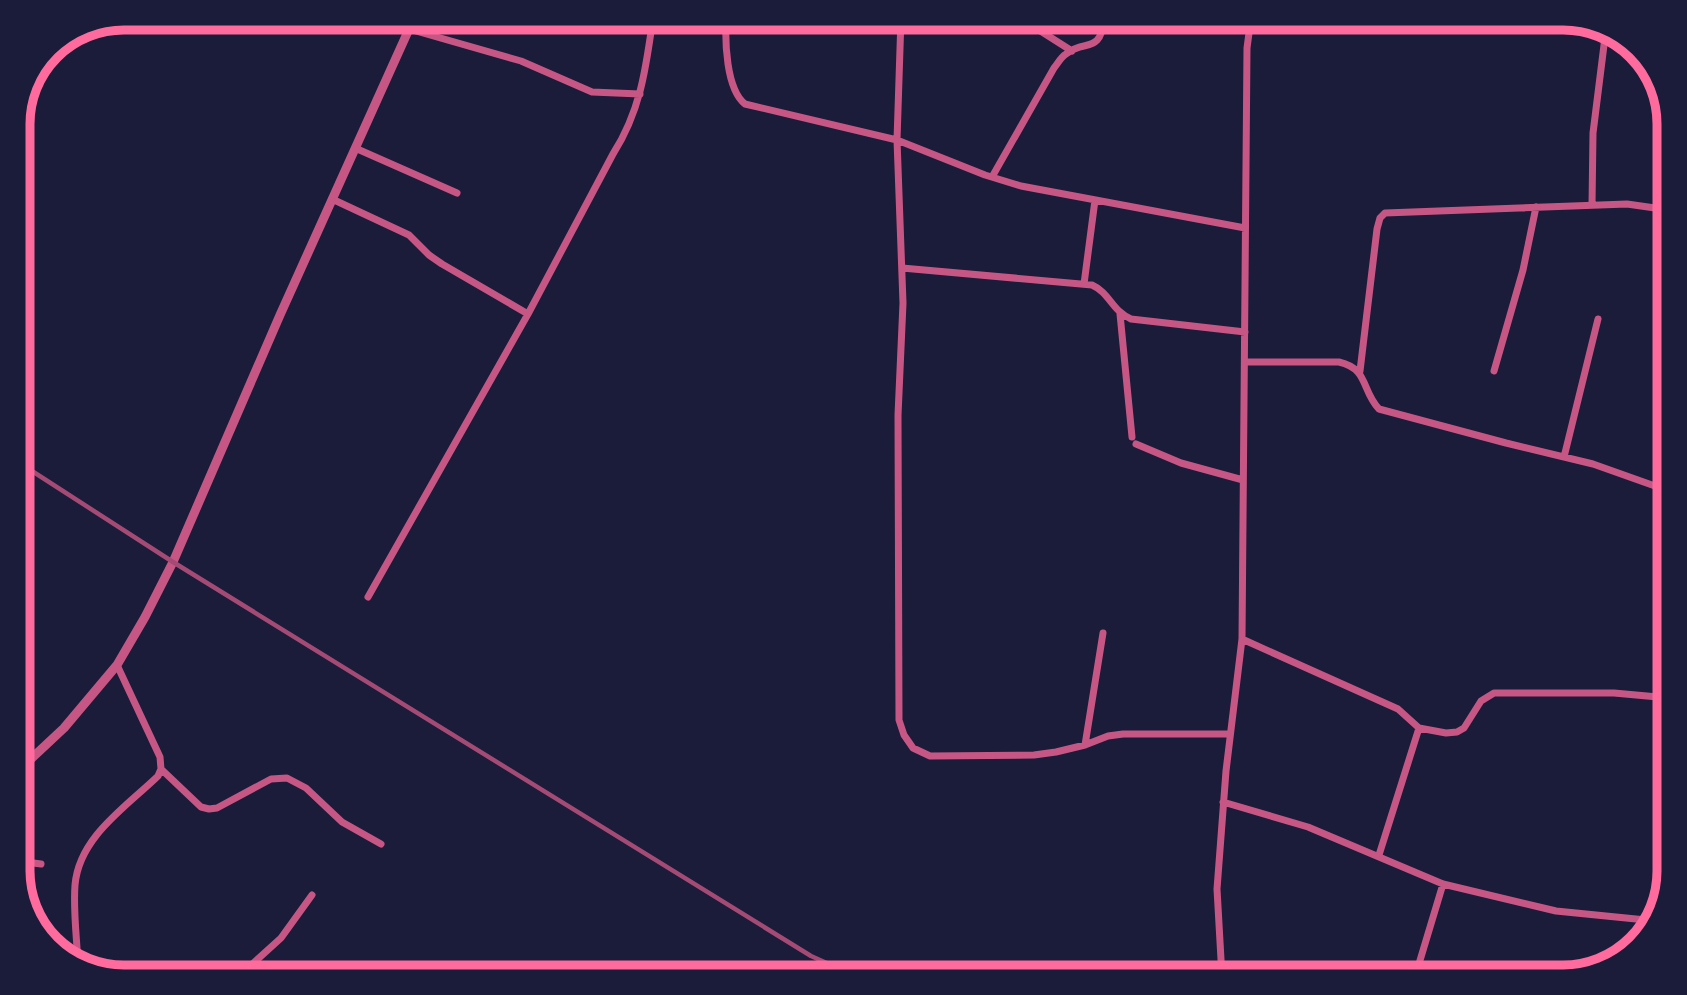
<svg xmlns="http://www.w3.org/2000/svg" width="1687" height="995" viewBox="0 0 1687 995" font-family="Rubik,sans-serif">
<rect width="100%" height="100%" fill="#1b1b3a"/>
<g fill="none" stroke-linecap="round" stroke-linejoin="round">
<!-- minor -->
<path stroke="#c65784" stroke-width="7" d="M726,18C725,41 726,89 745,104L897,140L985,175L1021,186L1245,228
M901,18L897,140L903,303L898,415L899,720L904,735L913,748L930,756L1034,755L1056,752L1085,745L1108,736L1123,734H1230
M1020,18L1072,51
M409,29L521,61L592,92L640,94
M355,148L457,193
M992,177L1054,68C1058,63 1061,57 1066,54C1086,38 1099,56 1105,18
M332,199L409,235L429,255L442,264L528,314
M1592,205L1593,133L1606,29
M902,268L1092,285C1110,293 1111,310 1131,319L1245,332
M1084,284L1095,200
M1120,314L1132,437
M1245,362H1339C1369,369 1361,390 1379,409L1506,443L1593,464L1669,491
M1360,371L1377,229L1380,218L1385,213L1627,204L1669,210
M1494,371L1523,270L1536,207
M1136,444L1181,463L1243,480
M1564,457L1598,319
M368,597L528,314L613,154C641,110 646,67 653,18
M1242,639L1398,709L1419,728L1446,733L1457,732L1464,728L1481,701L1494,693H1614L1669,698
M1085,745L1103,633
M161,769L201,807L209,809L217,808L271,779L287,778L306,788L342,822L381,844
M1223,802L1308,827L1443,884L1556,911L1656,921
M1379,855L1419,728
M18,861L41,864
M78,965C77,939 73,911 75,885C79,837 126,807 158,776L161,769L160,757L117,665
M238,977L281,938L312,895
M1222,977L1217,889L1226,771L1242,639L1247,48L1251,18
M1415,977L1443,884"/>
<!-- tertiary -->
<path stroke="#c65784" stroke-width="9" d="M18,771L64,728L117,665L145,617L173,562L280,315L414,18"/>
<!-- rail -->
<path stroke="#a44b75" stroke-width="4.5" d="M18,462L173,562L811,956L858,977"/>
</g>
<!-- crop -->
<path d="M0 0H1687V995H0ZM124 30H1563A94 94 0 0 1 1657 124V871A94 94 0 0 1 1563 965H124A94 94 0 0 1 30 871V124A94 94 0 0 1 124 30Z" fill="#1b1b3a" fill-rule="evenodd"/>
<path fill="none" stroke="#ff6b9d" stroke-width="9" d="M124 30H1563A94 94 0 0 1 1657 124V871A94 94 0 0 1 1563 965H124A94 94 0 0 1 30 871V124A94 94 0 0 1 124 30Z"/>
</svg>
